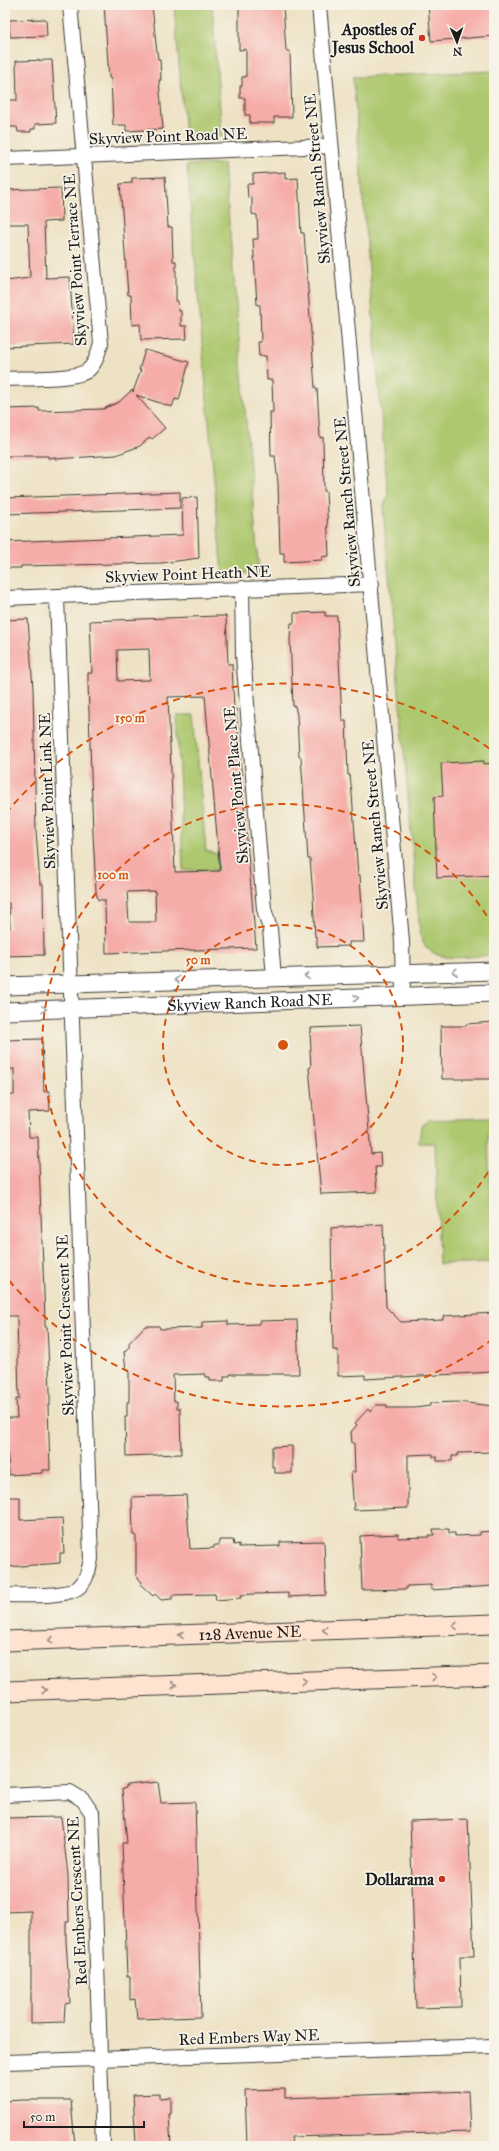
<svg xmlns="http://www.w3.org/2000/svg" width="499" height="2151" viewBox="0 0 499 2151" font-family="'IM FELL Great Primer',serif">
<rect width="100%" height="100%" fill="#f7f3e8"/>
<filter id="ink" filterUnits="userSpaceOnUse"><feTurbulence type="fractalNoise" baseFrequency=".025" numOctaves="2"/><feDisplacementMap in="SourceGraphic" scale="8" xChannelSelector="R" yChannelSelector="G"/><feConvolveMatrix kernelMatrix="1 2 1 2 8 2 1 2 1" color-interpolation-filters="sRGB"/></filter>
<filter id="wash" filterUnits="userSpaceOnUse"><feTurbulence type="fractalNoise" baseFrequency=".012" numOctaves="4" result="noise"/><feDisplacementMap in="SourceGraphic" scale="16" xChannelSelector="R" yChannelSelector="G"/><feGaussianBlur stdDeviation="0.9" result="paint"/><feColorMatrix in="noise" values="0 0 0 0 0 0 0 0 0 0 0 0 0 0 0 0 0 1.4 0 .05"/><feComposite in="paint" operator="in"/></filter>
<g filter="url(#wash)">
<rect width="100%" height="100%" fill="#eee2c5"/>
<!-- green -->
<path fill="#adc86e" stroke="#647245" d="M174,5H212L222,136L185,137Z
M494,71V955C467,956 429,967 420,935L383,507L388,497L353,77Z
M224,164L259,573L222,574L187,165Z
M177,715H194L206,851L217,854L218,870H183Z
M490,1118L494,1119V1134H488L493,1262L439,1264L435,1143H419L421,1126L428,1120Z"/>
<g id="blocks">
<!-- building -->
<path fill="#f6aca8" fill-rule="evenodd" d="M104,5H152L156,44L158,59H160L161,80H159L163,129L126,131V125H113L111,78H109Z
M239,5H283L286,51H290L292,117H274V123H250V115H245V98H240V86H242V77H246V49L239,50Z
M428,5H494V36L431,41Z
M46,19L47,36L10,37L9,20Z
M52,60L56,123L35,124V129H31V132H18L17,127H5V100H17V97L16,61Z
M285,172V179L298,178L301,233H304L315,388H317L320,438L323,437L324,491H326L327,512L329,556L322,557V560L284,562V553H280L278,483L275,456H271L270,412H273L272,380H267L266,356H259L258,342H261L260,305H257L253,239H258L257,215L252,214V197L248,198L247,184H253V174Z
M165,177L168,227H172L173,261H176V301H178L179,311H181V326H186L187,339L141,340L140,324L132,325L131,295H128L120,184L132,183V178Z
M61,188L62,221L44,222L46,278L70,277L74,344L5,347V281L30,278L28,224H5V190Z
M145,350L189,362L179,400L175,399L172,407L136,395L165,428L152,439L150,437L140,446L116,455L55,459V457L48,458V456H5V409L39,408V411L103,409L119,402L132,390L133,392L141,370H139Z
M180,492V508L5,514V498Z
M197,497L199,558L162,563L21,566V568H5V542L183,535L182,498Z
M325,612V616H337L342,721H346L348,775H350L352,794L358,875H360L364,942H349V946L317,947V937H315L313,895L310,859H308L301,757H299L297,715L295,706H293L290,638L291,623H294V613Z
M217,616H226L228,664H232L234,709H236L256,948L106,953L105,900H98L96,891L93,834L88,682V673H92L90,621ZM149,649L150,680L118,681L117,650ZM205,696L220,871L175,872L168,697ZM155,891L156,922H129L127,892Z
M28,619L33,689L36,831L40,884H43L44,955L5,956V928H10L9,903H5V620Z
M484,761V764L494,763V875L437,878L434,797L443,796L441,763Z
M494,1022V1079H442L441,1026H466V1024Z
M360,1026L371,1154L380,1153L381,1167H375L377,1192L321,1194L309,1068L311,1067L310,1050H311L310,1033H311V1028Z
M42,1039L44,1092L49,1091L50,1111L28,1112L29,1137H38L45,1319V1327H47L50,1391V1405H48L50,1470H42V1473L9,1475L5,1418H17L16,1399H19L17,1316H5V1096L14,1095V1069H5V1040Z
M383,1224L386,1307L401,1322L443,1320V1316L494,1313L493,1372L365,1379V1375L338,1376V1350H333L331,1228Z
M297,1320L299,1374H230V1376H224V1381H210V1377H205V1374L173,1375L174,1401H177V1408H180L181,1454L126,1456L125,1417H127V1402H129V1370H126L124,1352L130,1346L128,1344L145,1326H159L160,1329L202,1328V1322L228,1321V1325L259,1324V1321Z
M457,1402L494,1406V1452L458,1453V1456H452V1461H437V1457H433V1454L408,1455V1508L354,1510L351,1472H355L354,1443H352L351,1432L357,1425L355,1423L368,1409L370,1412L376,1405H387V1408H415L430,1406V1403Z
M292,1446V1473H275V1467H272V1447Z
M186,1495L190,1549L214,1548V1545H219V1540H233L234,1545L239,1544V1547L280,1546V1542L324,1541L326,1595L288,1597V1593L255,1594L241,1595V1598L216,1600L215,1594L172,1595V1599L161,1600L155,1594L153,1596L140,1584L142,1582L136,1576V1535H133L132,1497Z
M5,1497H20V1520L62,1518L64,1553H60V1563L8,1567Z
M433,1529H449V1533H455V1536L480,1535V1532L494,1531V1586L431,1590V1585L407,1586V1589L362,1590L360,1536L398,1534V1538L429,1537V1535H434Z
M158,1782L161,1803L195,1802L201,2017L137,2019L135,1999L130,2000V1976H127L122,1843H127L122,1789L126,1788V1785Z
M61,1817L68,1875L69,1922H66V1940L70,2003L65,2004L64,2022L31,2023V1911L5,1912V1818Z
M468,1819L474,1956H460L461,2007L416,2008L410,1821Z
M285,2089V2098L468,2091L470,2132L291,2137L292,2146H247L245,2090Z
M160,2094V2098L171,2097V2114H169L171,2146H138V2144H136L133,2095Z
M23,2100H71L75,2146H6L5,2101Z"/>
</g>
</g>
<g filter="url(#ink)">
<use href="#blocks" fill-opacity="0" stroke="#3c3a35" stroke-width="1"/>
<g fill="none" stroke-linecap="round" stroke-linejoin="round">
<defs>
<path id="minor" d="M319,5L402,941L403,996
M5,159L331,146
M5,379C23,378 74,380 87,371C96,364 98,353 101,343L70,5
M242,588L243,655L264,909L270,929L274,977
M5,598L372,584
M5,1595C22,1595 66,1598 79,1587C87,1580 89,1569 91,1559L57,597
M5,1795L70,1792L83,1800L92,1813L103,2146
M5,2062L494,2046"/>
<g id="tertiary">
<path d="M5,986L494,971"/>
<path id="s1" d="M5,1011L494,993"/>
</g>
<g id="secondary">
<path id="s2" d="M5,1641L494,1624"/>
<path d="M5,1691L494,1675"/>
</g>
</defs>
<!-- minor casing -->
<use href="#minor" stroke="#3c3a35" stroke-width="16"/>
<!-- tertiary casing -->
<use href="#tertiary" stroke="#3c3a35" stroke-width="19"/>
<!-- secondary casing -->
<use href="#secondary" stroke="#3c3a35" stroke-width="21"/>
<!-- minor -->
<use href="#minor" stroke="#fff" stroke-width="14"/>
<!-- tertiary -->
<use href="#tertiary" stroke="#fff" stroke-width="17"/>
<!-- secondary -->
<use href="#secondary" stroke="#fee3d1" stroke-width="19"/>
</g>
<!-- one-way arrows -->
<defs><path id="oneway-chevron" d="M-2-3.5L2.5 0L-2 3.5" fill="none" stroke-width="1.6" stroke-linecap="round" stroke-linejoin="round"/></defs>
<g stroke="#999">
<use href="#oneway-chevron" transform="translate(455 972) rotate(178)"/>
<use href="#oneway-chevron" transform="translate(307 976) rotate(178)"/>
<use href="#oneway-chevron" transform="translate(177 980) rotate(178)"/>
<use href="#oneway-chevron" transform="translate(356 998) rotate(-2)"/>
<use href="#oneway-chevron" transform="translate(44 1009) rotate(-2)"/>
</g>
<g stroke="#988980">
<use href="#oneway-chevron" transform="translate(455 1626) rotate(178)"/>
<use href="#oneway-chevron" transform="translate(325 1630) rotate(178)"/>
<use href="#oneway-chevron" transform="translate(181 1635) rotate(178)"/>
<use href="#oneway-chevron" transform="translate(51 1640) rotate(178)"/>
<use href="#oneway-chevron" transform="translate(434 1677) rotate(-2)"/>
<use href="#oneway-chevron" transform="translate(304 1681) rotate(-2)"/>
<use href="#oneway-chevron" transform="translate(174 1685) rotate(-2)"/>
<use href="#oneway-chevron" transform="translate(44 1690) rotate(-2)"/>
</g>
</g>
<!-- distance rings -->
<g fill="none" stroke="#d4530e" stroke-width="2" stroke-dasharray="7 5">
<circle cx="283" cy="1045" r="120"/>
<path d="M494 1162A241 241 0 1 1 494 928"/>
<path d="M493 1339A361 361 0 0 1 6 1277M6 813A361 361 0 0 1 493 751"/>
</g>
<!-- markers -->
<g fill="#c8321e" stroke="#f7f3e8" stroke-width="1.5">
<circle cx="422" cy="38" r="4"/>
<circle cx="442" cy="1879" r="4"/>
</g>
<g text-anchor="middle" dominant-baseline="central" stroke-width="3.5" stroke-linejoin="round" paint-order="stroke">
<!-- poi labels -->
<g font-size="16" font-weight="bold" fill="#1c1c1c" stroke="#f7f3e8" text-anchor="end">
<text x="414" y="29">Apostles of<tspan x="414" dy="18">Jesus School</tspan></text>
<text x="434" y="1879">Dollarama</text>
</g>
<!-- street labels -->
<g font-size="16" fill="#1c1c1c" stroke="#f7f3e8">
<text transform="translate(168 136) rotate(-2)">Skyview Point Road NE</text>
<text transform="translate(317 179) rotate(-95)">Skyview Ranch Street NE</text>
<text transform="translate(75 260) rotate(-94)">Skyview Point Terrace NE</text>
<text transform="translate(347 502) rotate(-95)">Skyview Ranch Street NE</text>
<text transform="translate(188 574) rotate(-2)">Skyview Point Heath NE</text>
<text transform="translate(236 785) rotate(-95)">Skyview Point Place NE</text>
<text transform="translate(47 791) rotate(-92)">Skyview Point Link NE</text>
<text transform="translate(375 825) rotate(-95)">Skyview Ranch Street NE</text>
<text stroke="none"><textPath href="#s1" startOffset="245">Skyview Ranch Road NE</textPath></text>
<text transform="translate(65 1325) rotate(-92)">Skyview Point Crescent NE</text>
<text stroke="none"><textPath href="#s2" startOffset="245">128 Avenue NE</textPath></text>
<text transform="translate(77 1901) rotate(-93)">Red Embers Crescent NE</text>
<text transform="translate(249 2037) rotate(-2)">Red Embers Way NE</text>
</g>
</g>
<circle cx="283" cy="1045" r="6" fill="#d4530e" stroke="#f7f3e8" stroke-width="2"/>
<g font-size="12" text-anchor="middle" font-weight="bold" fill="#d4530e" stroke="#f7f3e8" stroke-width="3.5" stroke-linejoin="round" paint-order="stroke">
<text x="130" y="722">150 m</text>
<text x="113" y="879">100 m</text>
<text x="198" y="964">50 m</text>
</g>
<!-- margin -->
<rect width="499" height="2151" fill="none" stroke="#f7f3e8" stroke-width="20"/>
<!-- north arrow -->
<g transform="translate(457 42) rotate(178)" stroke="#f7f3e8" stroke-width="3" paint-order="stroke">
<path d="M0-3L7 15L0 10L-7 15Z" fill="#1c1c1c"/>
<text y="-6" font-size="11" font-weight="bold" text-anchor="middle" fill="#1c1c1c">N</text>
</g>
<!-- scale -->
<path d="M24 2121v6h120v-6" fill="none" stroke="#1c1c1c" stroke-width="2"/>
<text x="30" y="2121" font-size="12" fill="#1c1c1c" stroke="#f7f3e8" stroke-width="3" paint-order="stroke">50 m</text>
</svg>
